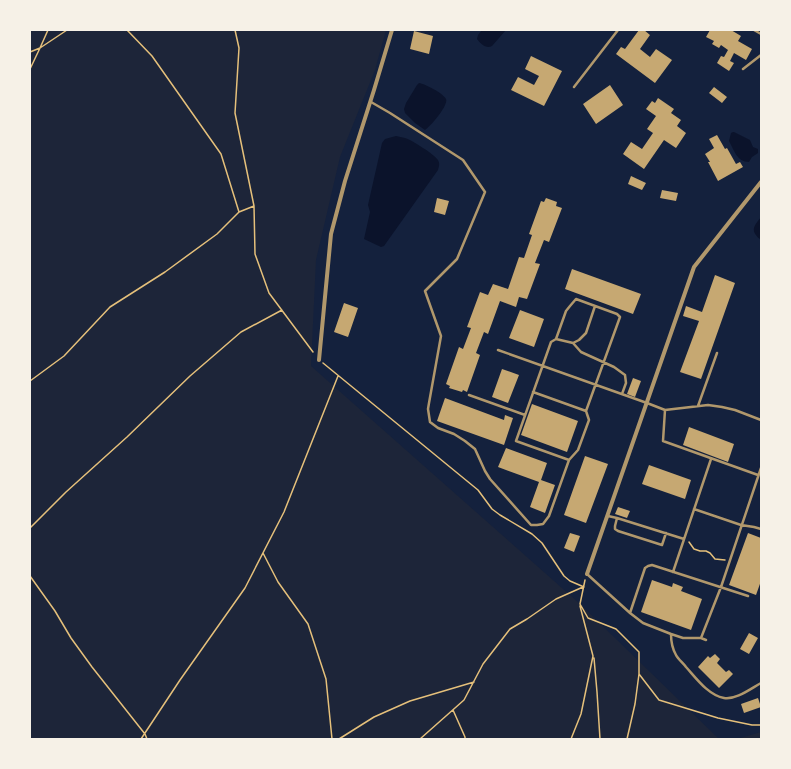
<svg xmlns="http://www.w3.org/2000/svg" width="791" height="769" viewBox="0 0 791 769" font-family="'Exo 2',sans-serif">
<rect width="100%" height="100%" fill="#14213d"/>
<!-- green -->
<path fill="#1d2539" d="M30,30H386L375,70L340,157L316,260L311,366L580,604L719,739H30Z
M761,732V739H737Z"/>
<!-- water -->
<path fill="#0b132b" d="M482,30H506L492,46C486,49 481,44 477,39L478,35Z
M419,83C425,84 443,93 446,99C449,105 430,127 425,130L415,123L405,113L404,109L406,103L417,85Z
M733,132H734L750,140L753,147L758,149V153L752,157L749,162C737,162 734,150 729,141L731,133Z
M396,136C399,137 402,137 405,138C412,140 435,155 438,160C440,164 439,166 438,170L384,246L381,247L364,239L370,212L368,205L382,143L385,139Z
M761,217V240C750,231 753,227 761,217Z"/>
<!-- building -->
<path fill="#c6a872" d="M639,30H644L650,35L640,49L650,57L656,49L672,60L655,83L616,54L621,47L625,49Z
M710,30H731L741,36L738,41L752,49L746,60L734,53L730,61L734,63L729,71L717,63L721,56L724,57L728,50L721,45L719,48L712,44L714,41L706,37Z
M414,31L433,36L429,54L410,49Z
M531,56L562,71L544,106L511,90L518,77L534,85L539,76L525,69Z
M610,85L623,105L596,124L583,104Z
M714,87L727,97L722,103L709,93Z
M658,98L674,109L671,113L681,120L677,126L686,133L676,148L664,140L644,169L623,154L631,142L642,149L653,133L647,129L656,116L646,109L652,101L655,103Z
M717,135L725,149L727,148L736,164L740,162L743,167L718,181L708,162H710L705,154L714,148L709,139Z
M631,176L646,183L642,190L628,184Z
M662,190L678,193L676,201L660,198Z
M437,198L449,201L445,215L434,212Z
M546,198L557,202L556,206L562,208L549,242L544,240L535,263L540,264L527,299L519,297L516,307L500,301L488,334L484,332L476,353L480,355L467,392L463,390L462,392L449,388L450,386L446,384L459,347L463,349L471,328L467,327L480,292L488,295L493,284L508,289L519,257L524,258L532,235L529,234L541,201L544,202Z
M572,269L641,294L633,314L565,289Z
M715,275L735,283L701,379L680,372L699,321L683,316L686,306L702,312Z
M344,303L358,308L348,337L334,332Z
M520,310L544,319L534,347L509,338Z
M502,369L519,375L508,403L492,397Z
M633,378L641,381L635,397L627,394Z
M445,398L504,420L505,415L513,418L504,445L437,421Z
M532,404L578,421L567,452L521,435Z
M689,427L734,444L728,462L683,445Z
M506,448L547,463L541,480L555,485L545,513L530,507L539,482L498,467Z
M585,456L608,464L586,523L564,515Z
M649,465L691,480L685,499L642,484Z
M618,507L630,511L627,518L615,514Z
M570,533L580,536L574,552L564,548Z
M748,533L761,538V581L756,595L729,585Z
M652,580L672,587L673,583L683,587L681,591L702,599L691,630L641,612Z
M749,633L758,638L749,654L740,649Z
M715,654L720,659L717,663L726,672L729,670L733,674L719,688L698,667L708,656L710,658Z
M758,698L761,707L744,713L741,704Z"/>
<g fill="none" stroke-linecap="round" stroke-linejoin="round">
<!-- path -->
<path stroke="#e5c07b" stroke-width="1.5" d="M127,30L152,56L221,154L239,212
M235,30L239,48L235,113L254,206L255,254L269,293L313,352
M30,52L40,48L48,30
M30,69L40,48L67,30
M323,363L478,490L492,509L500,515L532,534L542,543L564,576L570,581L584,587
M30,381L64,356L110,307L165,272L217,234L239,212L254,206
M30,528L66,492L127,437L190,376L241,332L282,310
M689,542L694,549L700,551H706L710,553L715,559L725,560
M263,553L278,582L308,624L326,679L332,739
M30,576L55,611L71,638L92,667L145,734L147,739
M585,580L580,604L588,618L616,629L639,652V674L635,704L627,739
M594,658L597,692L600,739
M639,674L659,700L718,718L752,725H761
M453,710L465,737V739
M141,739L180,680L245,588L284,512L338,376
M339,739L374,717L410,701L474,682
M420,739L464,700L483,664L510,629L527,619L556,599L583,587
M571,739L581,714L593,656L580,606"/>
<!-- service -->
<path stroke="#b1986c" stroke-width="2.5" d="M754,30L761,34
M743,69L761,55
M574,87L618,30
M371,102L390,113L463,160L485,192L457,259L425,291L441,336L429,403L428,409L430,422L438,428L454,434L465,441L475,449L485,471L490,479L531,525H537L543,524L549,516L569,460L578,450L589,420L586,411L620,317L617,314L576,299L570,306L566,311L556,339
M573,343L579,340L586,333L595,306
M498,350L647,403L665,410L708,405L722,407L735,410L761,420
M533,392L586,411
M469,395L525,415
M698,406L717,353
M665,410L663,441L758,475
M569,460L516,441L551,342L556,339L573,343L581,352L614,367L625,375L626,383L622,394
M694,509L741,525L754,527L761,529
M608,516L617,518
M666,533L662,545L618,531L615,529V526L617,518L684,539
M673,572L711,459
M587,574L630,613L643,623L671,634C671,641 672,648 676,655C678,659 683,663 686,667C696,678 708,695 724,698C736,700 750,689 761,683
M630,613L645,568L648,566L652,565L748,596
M671,634L683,638H701L706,640
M701,638L721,587L761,468"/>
<!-- minor -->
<path stroke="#b1986c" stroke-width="4" d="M319,360L331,234L345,181L374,90L392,30
M587,574L694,267L761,182"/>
</g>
<!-- border -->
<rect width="791" height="769" fill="none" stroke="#f6f1e7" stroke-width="62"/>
</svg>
